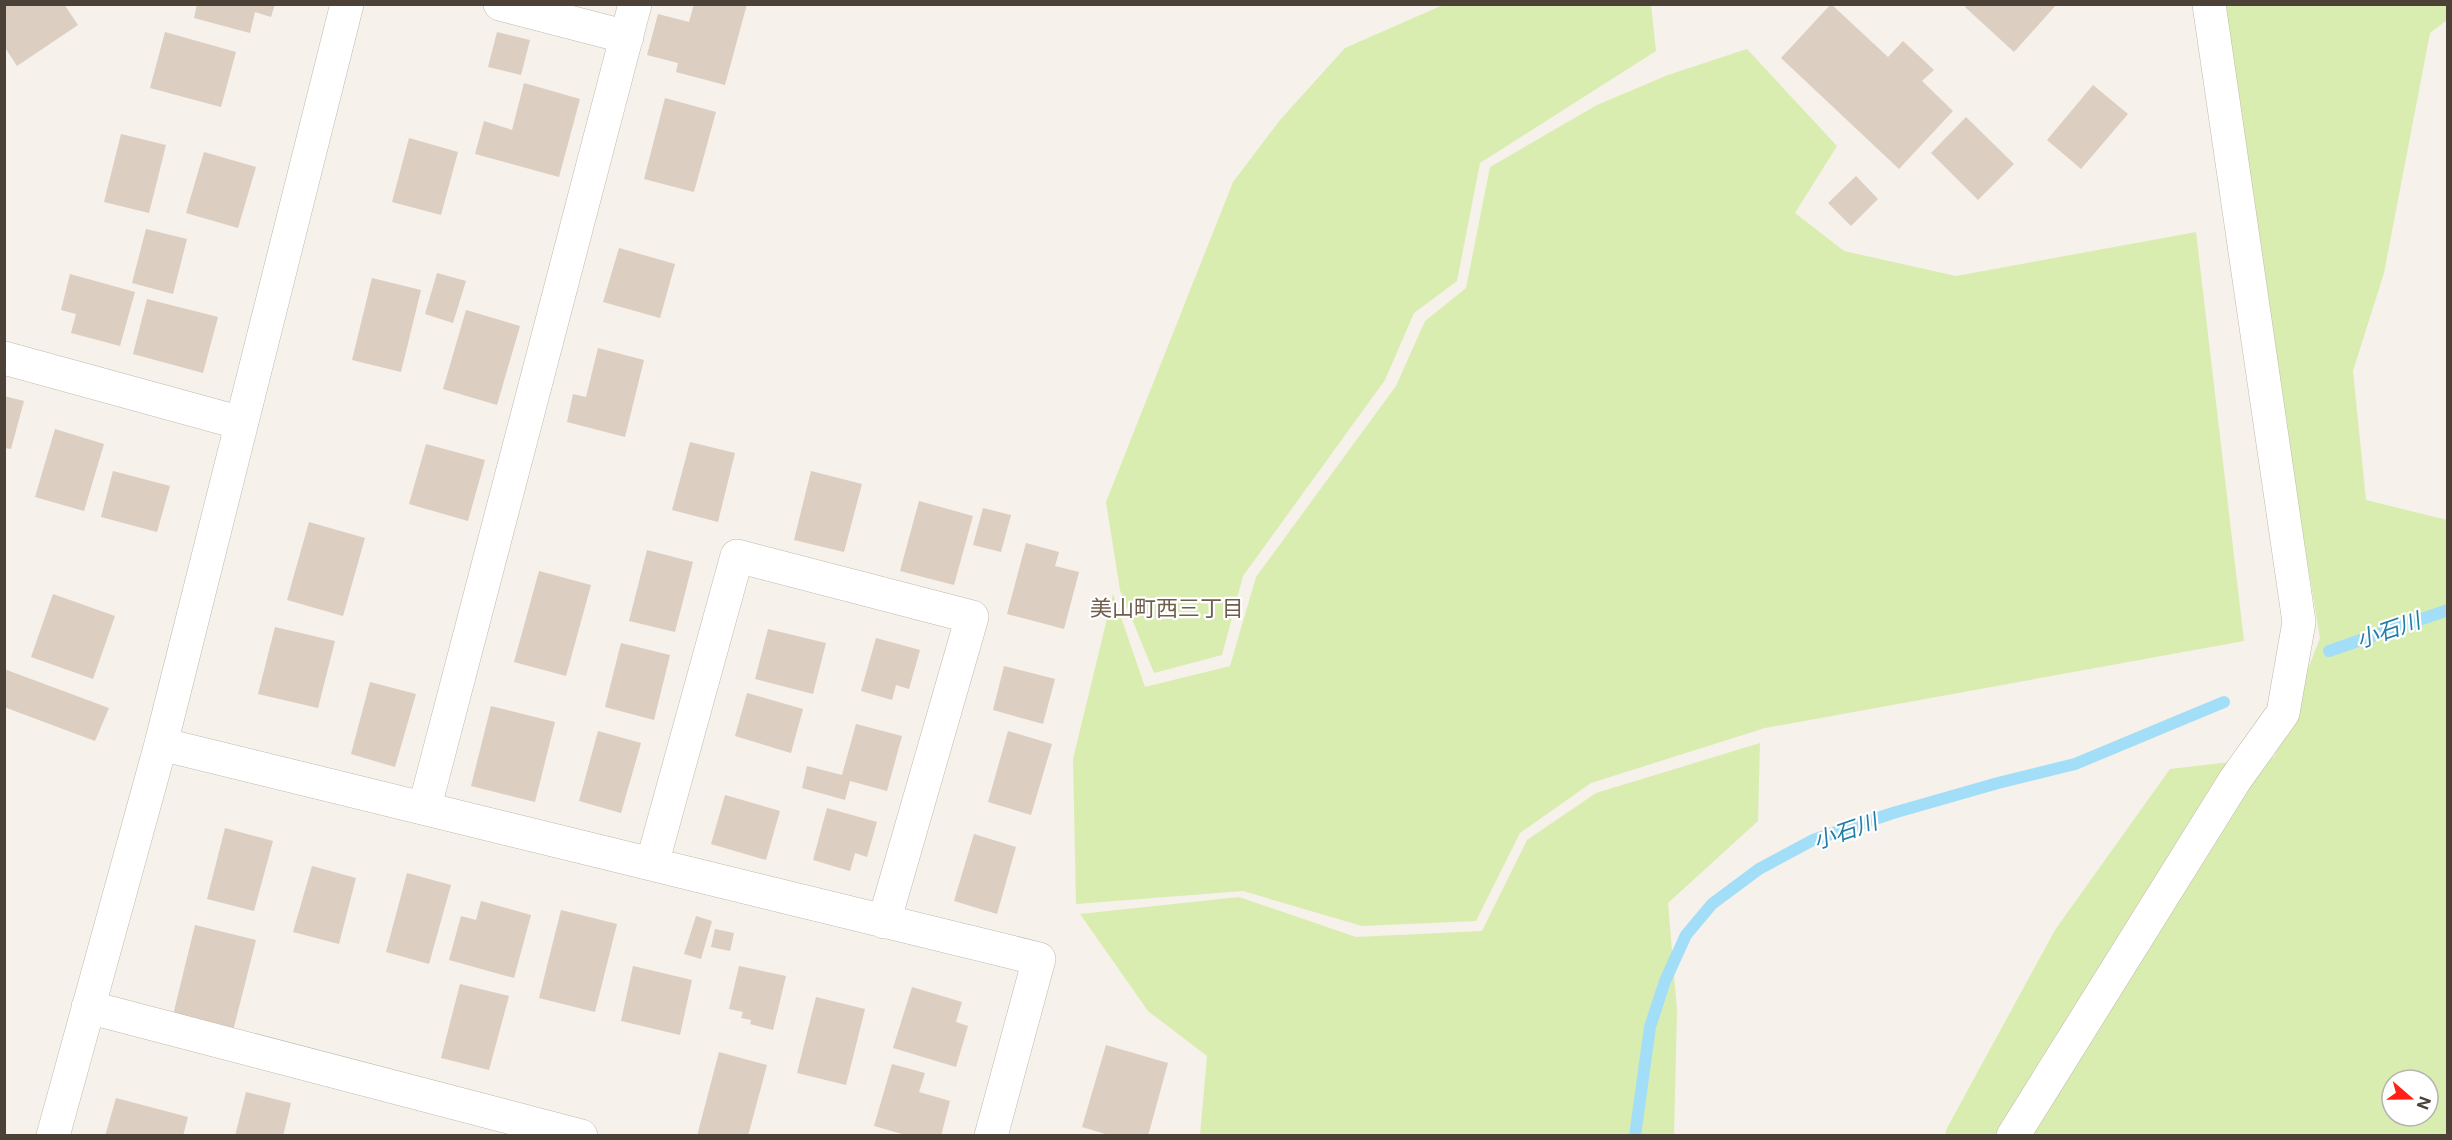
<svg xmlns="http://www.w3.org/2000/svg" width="2452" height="1140" viewBox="0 0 2452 1140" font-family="Inter,'Noto Sans JP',sans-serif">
<rect width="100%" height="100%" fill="#f6f1ea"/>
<!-- green -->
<path fill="#d9edb0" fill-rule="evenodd" d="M1443,5H1651L1656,51L1480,163L1457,281L1414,313L1385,380L1243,576L1222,655L1154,673L1120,590L1106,502L1233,182L1280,120L1345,48Z
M2223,5H2447V20L2430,33L2384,273L2353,371L2366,500L2447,520V1135L1945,1136L1947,1128L2055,930L2170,769L2274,757L2320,638L2228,84ZM2392,1080H2428V1116H2392Z
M1747,49L1837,146L1795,213L1844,251L1956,276L2196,232L2244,641L1765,728L1591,783L1520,833L1476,921L1362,926L1243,891L1076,904L1073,759L1113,594L1145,687L1230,666L1256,577L1396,386L1425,321L1466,288L1490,167L1597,105L1668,75Z
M1760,743L1758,821L1668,903L1677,1011L1674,1135H1200L1207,1056L1148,1011L1080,914L1239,897L1356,937L1482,931L1527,840L1596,793Z"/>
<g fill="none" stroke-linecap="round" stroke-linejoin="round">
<!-- stream -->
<path stroke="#a2def7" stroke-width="12" d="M2329,651L2448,610
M1635,1136L1650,1027L1665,981L1686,935L1712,904L1759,869L1813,840L1893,813L1998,783L2075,764L2224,702"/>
</g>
<!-- building -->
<path fill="#dccec1" d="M4,4H64L78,25L17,66L4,46Z
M197,4H275L271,17L255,12L250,33L194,18Z
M694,4H747L725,85L676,72L678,63L647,55L658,14L689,22Z
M1831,4L1888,57L1903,41L1934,70L1922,81L1953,111L1899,169L1781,58Z
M1968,4H2057L2014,52L1965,7Z
M165,32L236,52L221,107L150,88Z
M497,32L530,40L521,75L488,67Z
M524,83L580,99L559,177L475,154L484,121L512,130Z
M2093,85L2128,114L2081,169L2047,140Z
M665,98L716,112L694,192L644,179Z
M1966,117L2014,164L1978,200L1931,153Z
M121,134L166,145L149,213L104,202Z
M409,138L458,152L441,215L392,202Z
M204,152L256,167L238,228L186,213Z
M1856,176L1878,199L1851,226L1828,203Z
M146,229L187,239L173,294L132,283Z
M619,248L675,264L660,318L603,302Z
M437,273L466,281L453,323L425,314Z
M70,274L135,292L120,346L71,333L76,314L61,310Z
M372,278L421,290L401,372L352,360Z
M147,299L218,317L203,373L133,354Z
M466,310L520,326L497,405L443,389Z
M598,348L644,360L625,437L567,422L573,394L586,397Z
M4,396L24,401L11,449L4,448Z
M55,429L104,444L84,511L35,497Z
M690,442L735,453L718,522L672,510Z
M426,444L485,460L468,521L409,504Z
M113,471L170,486L157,532L101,517Z
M811,471L862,484L844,552L794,540Z
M919,501L973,516L954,585L900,571Z
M983,508L1011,515L1001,552L973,545Z
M309,522L365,538L343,616L287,600Z
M1026,543L1059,552L1055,566L1079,572L1064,629L1007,614Z
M647,550L693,562L675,632L629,621Z
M539,571L591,585L566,676L514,662Z
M53,594L115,616L93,679L31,657Z
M275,627L335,641L318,708L258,694Z
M768,629L826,643L813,694L755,679Z
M876,638L920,650L909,689L896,685L892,700L861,691Z
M621,643L670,655L654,720L605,707Z
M1004,666L1055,679L1043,724L993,710Z
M4,669L109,708L95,741L4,707Z
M370,682L416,694L395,767L351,754Z
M747,693L803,709L791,753L735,736Z
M491,706L555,722L535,802L471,786Z
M856,724L902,736L887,791L850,781L845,800L802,788L807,766L842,775Z
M598,731L641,743L621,813L579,801Z
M1008,731L1052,744L1031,815L988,802Z
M725,795L780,811L766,860L711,844Z
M827,808L877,822L867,857L855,853L850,871L813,860Z
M225,828L273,841L254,911L207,899Z
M974,834L1016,847L997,914L954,901Z
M312,866L356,878L339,944L293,932Z
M407,873L451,885L429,964L386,952Z
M481,901L531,915L514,978L449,960L461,916L476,920Z
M561,910L617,924L595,1012L539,998Z
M696,916L712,921L701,959L684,954Z
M195,925L256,940L233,1031L173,1015Z
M715,929L734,933L730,951L711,947Z
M633,966L692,980L680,1035L621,1021Z
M739,966L786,976L773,1030L750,1024L751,1020L741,1018L743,1012L729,1009Z
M460,984L509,996L489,1070L441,1058Z
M912,987L962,1002L956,1022L968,1026L956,1067L893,1048Z
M816,997L865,1009L846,1085L797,1073Z
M1106,1045L1168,1063L1148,1136H1112L1082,1127Z
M719,1052L767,1065L748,1136H697Z
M892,1064L925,1073L919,1092L950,1101L941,1136H909L874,1126Z
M246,1092L291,1103L283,1136H235Z
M116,1098L188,1117L183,1136H105Z"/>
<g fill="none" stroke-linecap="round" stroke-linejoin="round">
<defs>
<path id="minor" d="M500,4L627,37
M4,358L241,423
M161,744C454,813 746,890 1039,959L991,1136
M425,806L635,4
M652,864L737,556L972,617L884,922
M88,1007L581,1136
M53,1136L161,744L347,4
M2013,1136L2235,780L2283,713L2299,622L2209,4"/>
</defs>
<!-- minor casing -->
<use href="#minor" stroke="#c3b8ab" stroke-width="34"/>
<!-- minor -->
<use href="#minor" stroke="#fff" stroke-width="33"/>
</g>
<g text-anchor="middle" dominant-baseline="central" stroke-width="4.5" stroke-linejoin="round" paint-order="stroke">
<!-- neighbourhood labels -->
<g font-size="22" fill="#6f5d4d" stroke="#fff">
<text x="1167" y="608">美山町西三丁目</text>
</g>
<!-- water labels -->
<g font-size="22" font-style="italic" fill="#227ea7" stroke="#fff">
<text transform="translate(2388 630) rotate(-19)">小石川</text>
<text transform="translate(1845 831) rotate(-19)">小石川</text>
</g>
</g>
<!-- border -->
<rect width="2452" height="1140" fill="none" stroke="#4b4137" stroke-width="12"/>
<!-- north arrow -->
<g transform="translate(2410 1098) rotate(110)"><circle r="28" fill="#ffffff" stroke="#b7b3af" stroke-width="1.5"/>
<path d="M0-4.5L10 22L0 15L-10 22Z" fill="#ff2118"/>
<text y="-9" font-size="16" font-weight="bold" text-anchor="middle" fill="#4b4137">N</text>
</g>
</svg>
